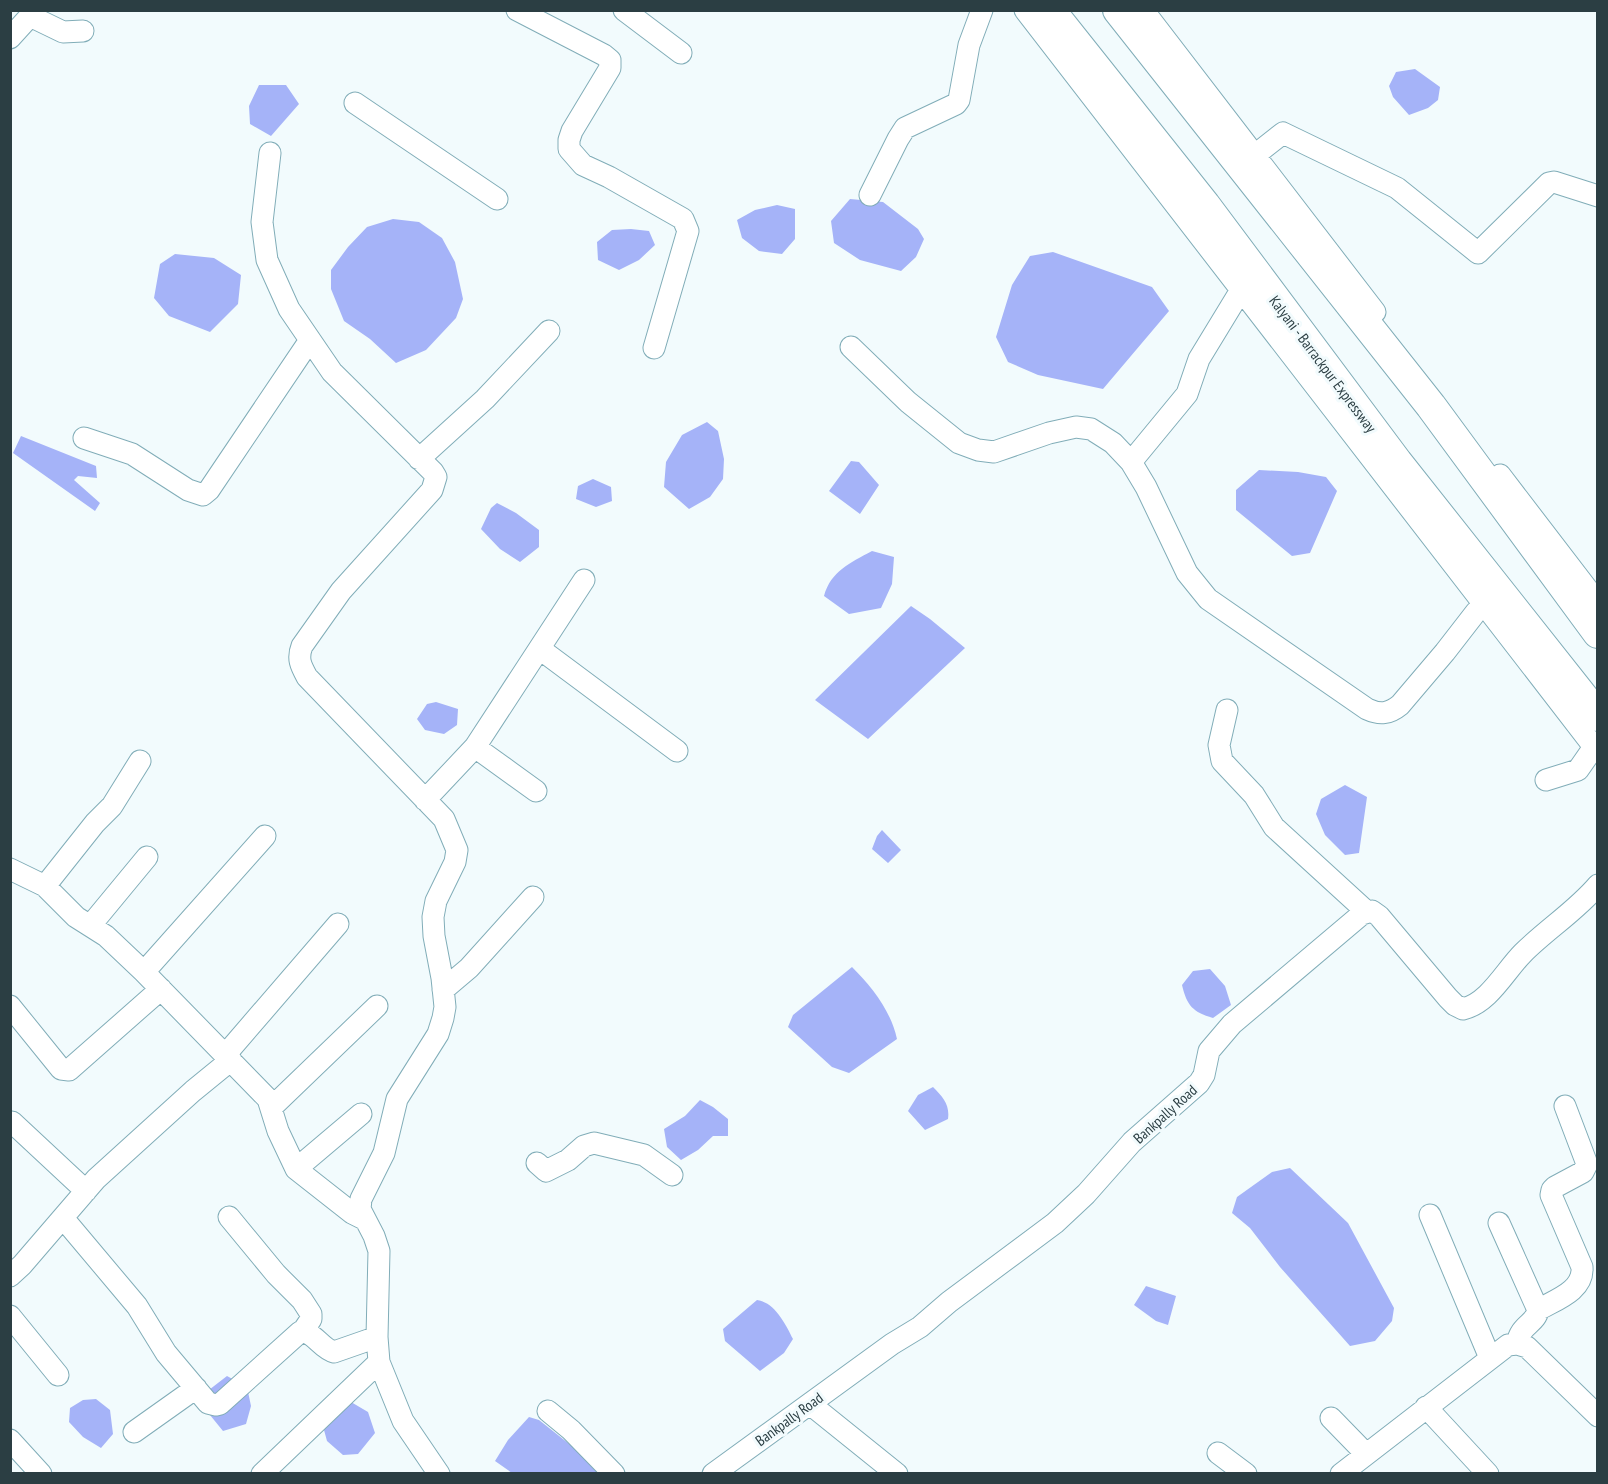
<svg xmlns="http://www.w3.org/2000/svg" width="1608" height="1484" viewBox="0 0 1608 1484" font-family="'PT Sans Narrow',sans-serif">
<rect width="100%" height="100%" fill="#f2fbfd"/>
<!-- water -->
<path fill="#a5b3f8" d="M1415,69L1440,87L1438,100L1428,108L1409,115L1393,97L1389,86L1396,72Z
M259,85H286L299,104L271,136L250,124L249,106Z
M850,199L883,202L918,229L924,239L916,257L901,271L860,260L834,243L831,221Z
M777,205L795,209V239L782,254L759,251L742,238L737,220L755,210Z
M393,219L419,222L442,238L455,262L463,299L456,318L426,350L396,363L370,339L344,321L331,289V270L348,247L367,227Z
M631,229L649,231L655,245L639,260L619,270L598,260L597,242L612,230Z
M1053,252L1152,287L1169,311L1103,389L1038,375L1008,362L996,337L1012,285L1030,256Z
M175,254L214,258L241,275L238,304L210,332L169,316L154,298L160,264Z
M707,422L718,431L724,459L723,479L710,497L689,509L664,487L666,462L682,435Z
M21,436L96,466L97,478L78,476L74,480L100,503L95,511L13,453Z
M851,461L859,462L879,485L860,514L829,491Z
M1259,470L1298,472L1326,477L1337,491L1310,553L1292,556L1236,510V490Z
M593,479L611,487L612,501L596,507L576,499L578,486Z
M497,503L516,513L539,530V547L520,562L500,549L481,529L491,508Z
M872,551L894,557L892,584L881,608L849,614L824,596C831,571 850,563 872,551Z
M911,606L930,619L965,648L868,739L815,700Z
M436,702L458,709L457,725L444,734L425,730L417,719L427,704Z
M1345,785L1367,797L1359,853L1345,855L1325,835L1316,814L1321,799Z
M882,830L901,850L888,863L872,849L877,836Z
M852,967C872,987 891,1011 897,1039L849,1073L832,1067L788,1027L793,1015Z
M1210,969L1225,986L1231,1005L1213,1018C1193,1012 1187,1006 1182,985L1193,971Z
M933,1087C943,1097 950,1105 948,1119L925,1130L908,1111L918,1095Z
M700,1100L713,1107L728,1119V1136H713L698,1150L681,1160L667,1147L664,1129L685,1116Z
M1290,1168L1348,1223L1394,1308L1392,1321L1375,1341L1350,1346L1280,1267L1250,1228L1232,1213L1237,1197L1272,1172Z
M1146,1286L1176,1296L1168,1325L1156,1321L1134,1305Z
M757,1300C775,1302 786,1325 793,1339L784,1353L760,1371L725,1341L723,1329Z
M227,1376L247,1387L251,1406L246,1424L223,1431L201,1404L205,1393Z
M96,1399L110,1410L113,1434L101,1448L83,1437L69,1422L70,1408L83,1400Z
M351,1402L368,1412L375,1433L358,1454L343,1455L327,1441L324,1430Z
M529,1417L539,1420L597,1466L602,1473H512L495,1461L508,1440Z"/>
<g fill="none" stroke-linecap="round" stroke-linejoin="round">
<defs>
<path id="minor" d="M517,10L604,55L610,60V68L572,131L569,140V149L583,165L609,177L683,219L688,231L654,348
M624,10L681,53
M1025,10L1598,752
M1143,10L1375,312
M10,38L30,16L63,32L83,31
M355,103L497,199
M270,153L262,222L267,260L289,309L332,372L433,472L436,477L432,490L341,591L302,646C297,659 301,666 307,677L444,819L457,850L455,862L436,901L433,917L434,936L442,978L445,1007L443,1018L438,1034L397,1099L384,1153L361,1199L360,1209L374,1236L379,1251L377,1337L379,1362L403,1421L439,1474
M1255,155L1283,133L1397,188L1478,253L1549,183L1554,182L1598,196
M870,195L898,139L905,128L956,104L959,100L969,45L982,10
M851,347L908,402L959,443L978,450L994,452L1049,433L1076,427L1091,429L1113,443L1131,462L1146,487L1187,573L1208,599L1367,709C1380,715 1389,714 1400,705L1445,652L1476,612L1485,605
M84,438L132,454L188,490L203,495L209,490L310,340
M419,459L485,399L549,331
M1131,462L1187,394L1199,359L1241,290
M1500,475L1598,603
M540,649L677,751
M1227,710L1219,745L1222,761L1254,795L1274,827L1367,912
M475,747L536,791
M1546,780L1578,770L1594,747
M425,800L475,747L584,580
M10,869L45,886L76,917L106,936L144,972L268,1099L278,1131L296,1169L352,1213L364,1219
M45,886L95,823L112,806L140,761
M90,926L147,857
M144,972L265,836
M443,990L469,968L533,897
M10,1006L61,1069L69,1070L161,989
M226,1054L338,924
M271,1108L377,1006
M12,1122L86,1191
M537,1163L546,1171L568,1160L584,1146L594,1143L644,1155L672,1175
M296,1169L361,1114
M1430,1215L1490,1358
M229,1217L276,1274L302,1300L311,1314V1319L303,1331
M63,1218L137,1306L166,1353L208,1403L216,1405L220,1404L300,1332C313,1330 321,1349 334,1352L377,1337
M1499,1223L1538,1310C1536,1324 1520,1324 1517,1344
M10,1276L22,1265L96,1179L193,1091L231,1060
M1538,1310C1555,1300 1584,1291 1582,1267L1551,1195L1552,1190L1555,1187L1583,1172L1587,1164L1565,1106
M10,1316L58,1375
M810,1404L897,1474
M1426,1407L1488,1474
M548,1411L571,1430L614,1474
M1331,1418L1366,1454
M134,1432L196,1388
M10,1440L41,1474
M1218,1453L1246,1474
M262,1474L379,1362
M713,1474L892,1344L920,1327L949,1302L1055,1223L1086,1194L1132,1142L1199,1083L1204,1075L1209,1051L1232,1024L1362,914L1372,911L1379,916L1448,998L1455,1005L1463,1009C1489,1003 1505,971 1523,953C1547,929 1576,911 1598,885
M1341,1474L1508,1345L1517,1344L1527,1347L1598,1416"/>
<path id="highway" d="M1050,10L1205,205L1397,462L1598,716
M1118,10L1431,406L1598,633"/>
</defs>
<!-- minor casing -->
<use href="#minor" stroke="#81adb8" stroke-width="23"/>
<!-- highway casing -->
<use href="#highway" stroke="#81adb8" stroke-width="32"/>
<!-- minor -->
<use href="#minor" stroke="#fff" stroke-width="21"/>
<!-- highway -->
<use href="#highway" stroke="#fff" stroke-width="30"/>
</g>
<g text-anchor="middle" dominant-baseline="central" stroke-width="6" stroke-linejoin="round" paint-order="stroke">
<!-- street labels -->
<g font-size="15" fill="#2b3e43" stroke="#f2fbfd">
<text transform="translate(1323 364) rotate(53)">Kalyani - Barrackpur Expressway</text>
<text transform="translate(1165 1114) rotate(-42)">Bankpally Road</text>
<text transform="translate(789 1419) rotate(-36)">Bankpally Road</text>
</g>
</g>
<!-- border -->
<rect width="1608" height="1484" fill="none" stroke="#2b3e43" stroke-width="24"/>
</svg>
